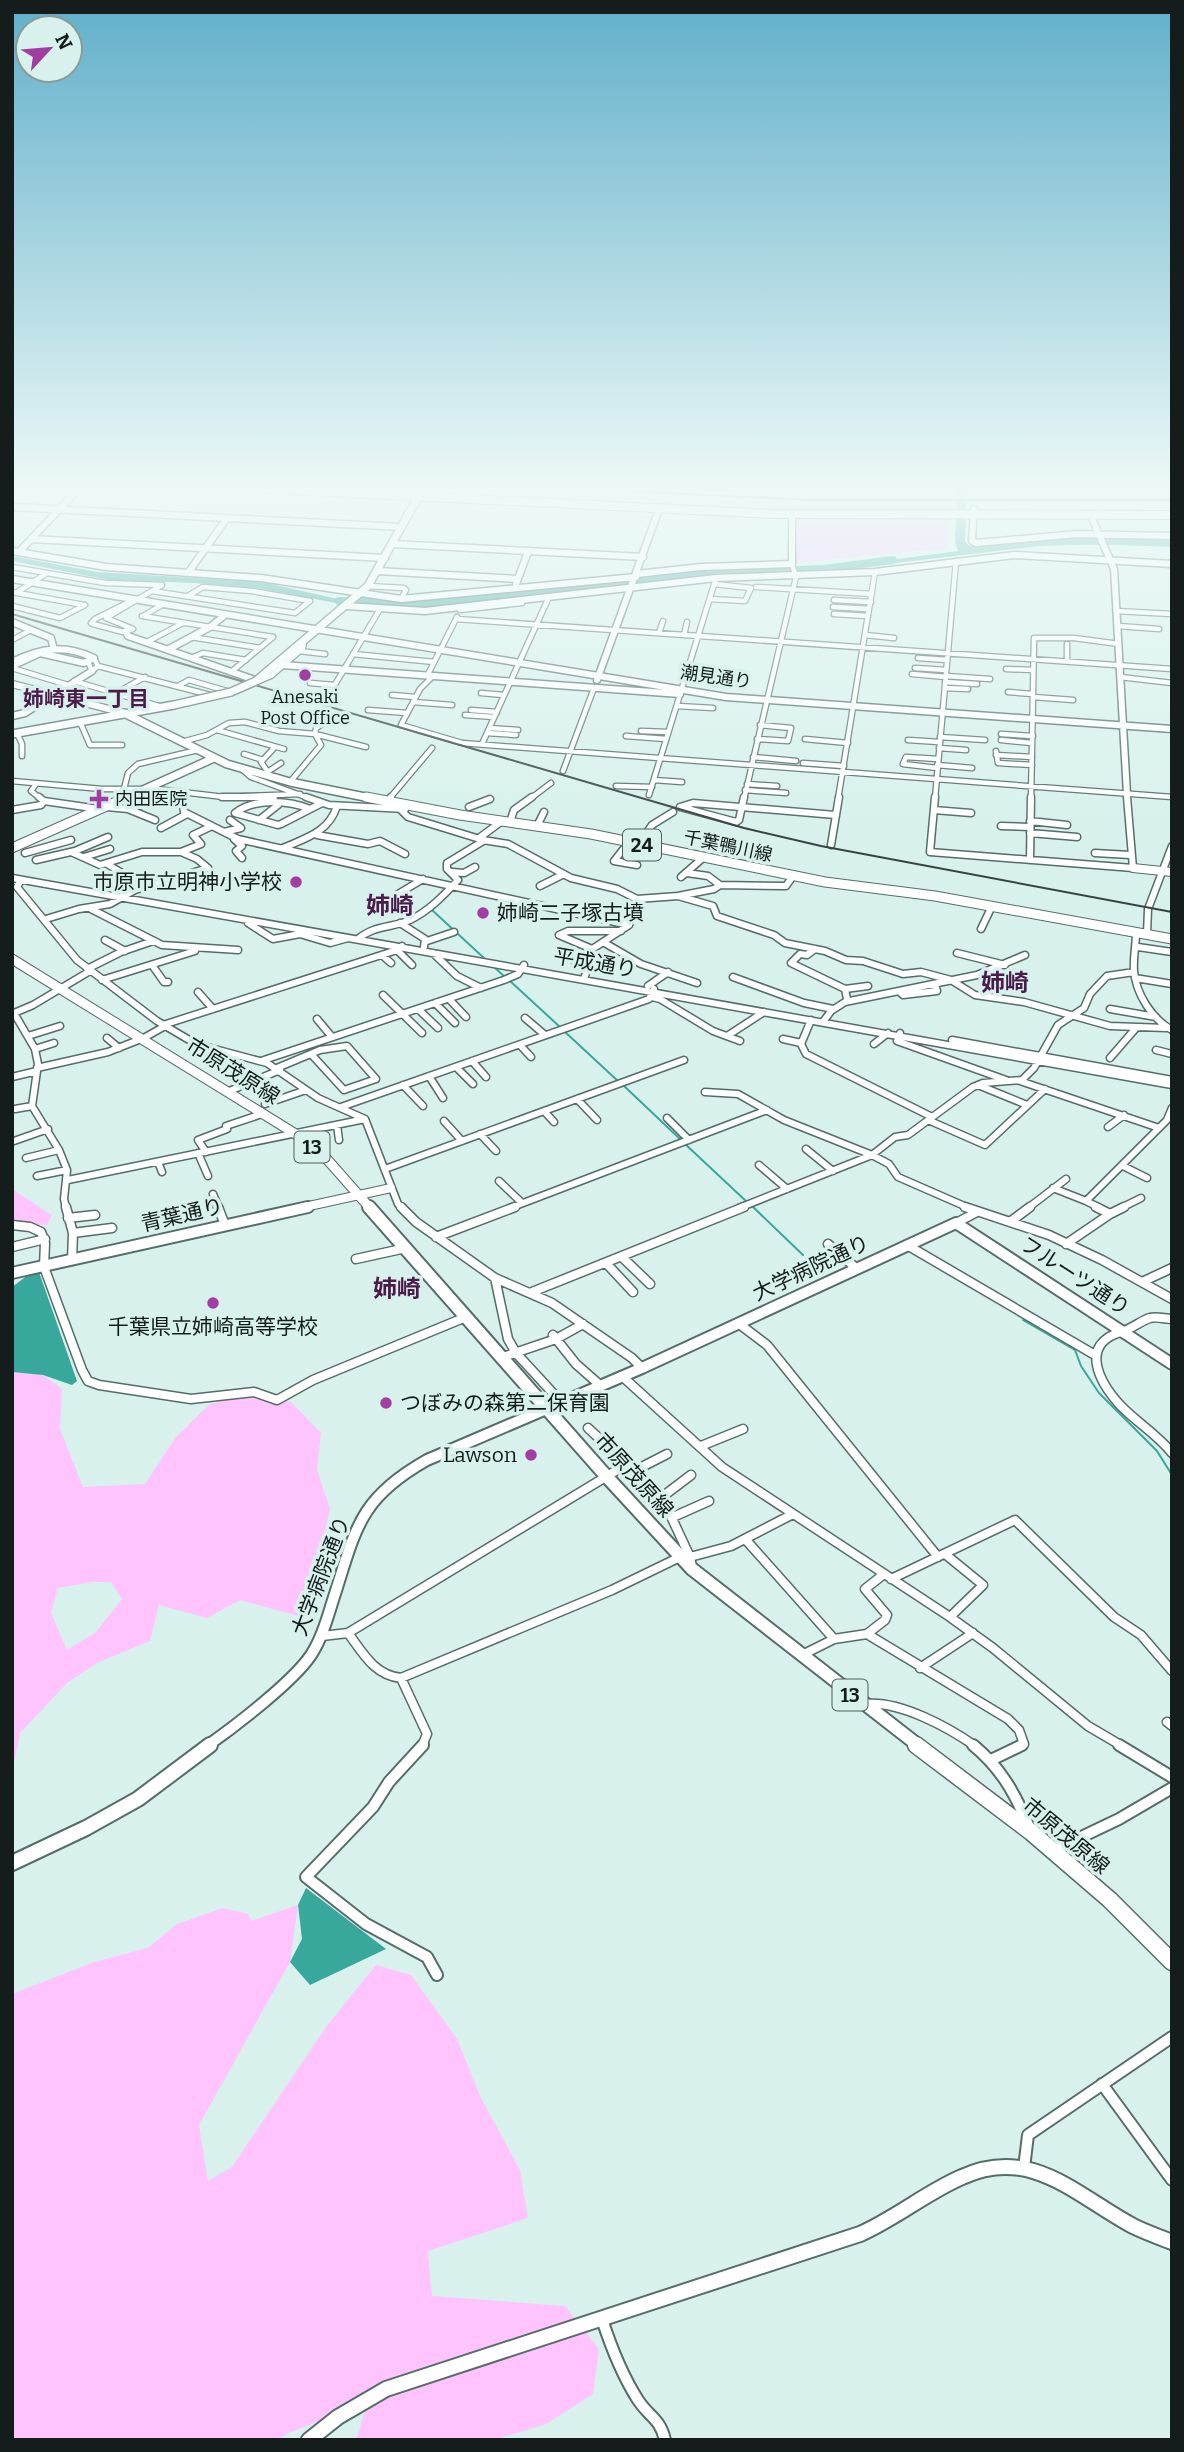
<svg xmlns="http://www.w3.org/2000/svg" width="1184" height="2452" viewBox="0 0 1184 2452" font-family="Bitter,'Noto Sans JP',serif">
<rect width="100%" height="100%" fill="#d8f1ed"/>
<!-- green -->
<path fill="#ffc4fd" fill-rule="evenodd" d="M795,517L948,518L947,548L795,563Z
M12,1189L52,1215L47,1225L12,1221Z
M12,1372L43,1375L62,1389L60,1429L83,1487L145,1484L175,1438L210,1404L247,1395L291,1402L321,1433L317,1470L330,1509L314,1576L315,1614L302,1617L240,1600L207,1618L159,1605L150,1641L97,1663L67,1683L20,1733L12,1773ZM92,1582H111L122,1599L96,1632L67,1650L51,1613L58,1588Z
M298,1905L290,1962L199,2125L208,2181L232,2167L326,2027L376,1965L411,1975L457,2039L480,2096L520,2170L528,2218L428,2251L432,2296L565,2306L599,2349L593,2394L546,2424L494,2440H356L368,2402L288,2433L280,2440H12V1994L94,1962L148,1948L177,1924L223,1908L248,1914L251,1921Z"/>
<!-- water -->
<path fill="#38a89d" d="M958,485H967L965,542L973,549L1053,540L1172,542V547L1099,544L1039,546L827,571L733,574L413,607L336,603L257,588L196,583L109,580L12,561V556L97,572L262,582L351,602L401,605L701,574L823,569L958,551L955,542Z
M39,1272L77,1381L72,1385L43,1375L12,1372V1287L28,1275Z
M306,1888L386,1949L310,1985L290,1962L302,1939L298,1905Z"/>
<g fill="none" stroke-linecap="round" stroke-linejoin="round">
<!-- stream -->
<path stroke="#38a89d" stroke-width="2" d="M191,795L206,797
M274,798L290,796
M439,897L447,887
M432,910L485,959
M494,967L506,978
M510,981L560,1027
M564,1031L619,1082
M623,1085L680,1139
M684,1143L747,1202
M751,1205L803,1255
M1023,1320L1075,1350L1081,1366L1099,1393L1157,1451L1172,1475"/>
<!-- river -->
<path stroke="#38a89d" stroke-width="8" d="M973,549L1053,540L1172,542
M339,601L421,604L701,574L823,569L893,560"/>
<defs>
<path id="street-far3" d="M12,567L105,583L162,585L106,618L133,629L123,632L93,624L91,623L95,619L133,600
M368,586L404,588L406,590L401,599
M756,587L872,594
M152,591L295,613L310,601
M12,592L84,605
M16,593L47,573
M188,596L203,587L252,591L310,601
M710,599L745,601L751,588L714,584
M834,600L871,602
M12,606L60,618L85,605
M833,607L869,609
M460,610L522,603
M1116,611L1172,614
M834,614L868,616
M142,616L273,637
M143,616L162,605
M456,619L1172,669
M1118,626L1159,629
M659,633L663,621
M684,635L687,622
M865,635L894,638
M191,637L260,648
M12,640L31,630
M147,642L183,623
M1067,644V661
M299,651L325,654
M353,654L434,662
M191,658L203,653L246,660
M918,658L947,660
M88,662L92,671L98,666L94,658
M98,666L210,695
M12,668L68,685
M915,668L946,670
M1006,669L1033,670
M231,672L273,637
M912,674L946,677
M427,676L457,617
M433,676L420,689L401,725L462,743L1172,797
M946,676L990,679
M1120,677L1172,683
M74,681L162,707
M259,681L271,676L303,648L304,642
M945,682L977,684
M310,683L334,685
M178,686L189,680L227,691
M945,688L968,689
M1008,692L1033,694
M116,693L145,677
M481,693L504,695
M392,695L415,697
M1033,697L1073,700
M413,702L452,705
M324,703L380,609
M677,706L713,708
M368,710L407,713
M471,710L497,712
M465,715L494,717
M80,722L90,745H122
M490,728L518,730
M217,730L284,749
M641,731L668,732
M17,733L22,744V756
M487,733L516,735
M315,734L316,728L335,716
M1001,734L1033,736
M626,736L666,739
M940,737L985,740
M757,739L788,741L791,728L760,725
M805,739L848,743
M908,740L939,742
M1001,740L1032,743
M182,742L207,735L229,723L245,722L279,731L315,734L366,747
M482,744L549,597
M939,748L966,750
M996,751L998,763L1032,765
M244,754L263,760
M996,755L1032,757
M753,757L796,761
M803,763L844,766
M937,765L972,768
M937,768L903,764L906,757L938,759
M243,770L251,777L311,799
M563,771L594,688
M268,772L261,762L275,747
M266,773L281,763
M654,780L682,782
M12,781L102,789H144
M290,782L321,745L315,734
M36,784L31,791L41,799
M747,784L777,786
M616,786L652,787
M148,788L224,797L300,794
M124,789L128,773L138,764L198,750
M745,790L786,793
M182,793L183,799
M1127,794V799
M649,795L716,578
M158,799L173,796L175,792
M389,799L432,748
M530,799L551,783
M744,799L796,577L792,564
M838,799L875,572
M935,799L956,561
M1031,799L1034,638H1074L1119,644"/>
<path id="street-far2" d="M39,797L44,801L99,809
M182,797L184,812L238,839L629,925
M222,797H274
M306,797L329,805L405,809
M935,797L930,852L1133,868L1127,797
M387,801L391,797
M107,807L128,809L155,820
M469,807L490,799
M680,807L736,822L739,820L744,797
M680,807L693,803L835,815
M128,809L168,797
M310,809C288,800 254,798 235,813L278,825L281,824L322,803
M400,809L408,817L483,840L508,844L571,878L617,889L637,899L678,896L714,889L720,885L708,876L687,873
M12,810L41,805L44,801
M934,810L971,813
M259,820L278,805
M1030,821L1067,825
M510,822L514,810L532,797
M537,826L544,812
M1001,826L1030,827
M161,828L187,814
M224,832L241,828L230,820
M1030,833L1077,837
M317,835L368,844L380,841L405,854
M479,838L502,821
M234,839L242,846L236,851L242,858
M629,842L614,861L637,865
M639,844L652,825L673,812
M831,845L839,797
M283,848C306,838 329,832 337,806
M71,852L100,865L142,852H181
M25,853L71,840
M1095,853L1130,855
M84,857L110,849
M36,860L75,851L108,837
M1030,860L1031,797
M107,864L122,873L135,890
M208,868L197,859L181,852L201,844L193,835L212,826
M452,872L464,873L475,867
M681,877L704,857
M12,878L1172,1085
M21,880L17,887L77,960L157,1021L196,1044L267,1063L318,1098L365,1119L398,1204L402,1208
M720,885L786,886L793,876
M540,886L564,874
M678,896L713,906L717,916L774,935L785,943L825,951L846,960L863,961L903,974L921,972L951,980L975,995L1024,1002L1110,1026L1166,1028
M393,897L423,879
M637,899L629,925L603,942L641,964L697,983
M91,909L162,945L238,950
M46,919L79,909L110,904L135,890L208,868
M248,923L273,939L300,934L330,943L348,938
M400,923L425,939L424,947
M981,929L992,906
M1136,932C1136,945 1133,958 1134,971C1136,994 1152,1019 1172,1030
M1147,934L1148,909L1172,846
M358,939C374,925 392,928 410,920C429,911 444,895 458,880L447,869V863L485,840
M105,940L125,951
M427,941L454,932
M1138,947L1172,952
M592,949L559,935L568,931H621
M815,949L807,955L800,954L791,963L845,989L847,999
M397,950L412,965
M433,953L457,976L481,988
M957,953L1005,965
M382,955L391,963
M152,965L164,982H168
M87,969L121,952L153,941
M733,977L804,1003L833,1009
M1135,978L1172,984
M584,979L587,970L574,961L603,942
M102,980L195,951
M648,986L668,972
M845,989L868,986
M198,992L213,1009
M900,992L903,995L937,991L935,984
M383,995L422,1033
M652,997L660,999L713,1031L740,1041
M449,999L466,1017
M435,1003L455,1023
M418,1009L438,1028
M1110,1009L1156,1017
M14,1013L35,1049L38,1064L32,1106L59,1150L67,1170L64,1199L66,1208
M12,1014L33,1005L90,971
M525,1018L545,1035
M317,1019L332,1037
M811,1020L801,1044L806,1054L932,1117
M823,1022L831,1011L845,1002L977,975L1025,955
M163,1025L397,950L402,946
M900,1033L897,1041L1006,1080
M28,1036L60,1026
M727,1036L764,1012
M107,1038L119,1048
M142,1039L165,1026
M783,1039L801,1043
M952,1040L1172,1080
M874,1044L888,1033
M520,1045L531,1057
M35,1049L54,1043
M1156,1050L1172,1054
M1110,1058L1136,1028
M261,1061L504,980L518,974L524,965
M472,1061L486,1077
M456,1067L473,1084
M37,1068L108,1052L141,1039
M277,1068L320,1050L347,1046L376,1079L344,1090L311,1054
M429,1076L443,1098
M12,1077L37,1071
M1020,1081L1159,1128
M403,1085L423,1106
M978,1085L1027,1105
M227,1092L280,1070
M705,1092L738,1094L784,1120L872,1155L889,1164L898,1177L969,1208
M577,1099L597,1120
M265,1104L306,1090
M341,1107L649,999L654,989
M15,1109L32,1106
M544,1111L554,1122
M667,1118L689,1140
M928,1120L985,1145L1045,1089
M444,1121L462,1141
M337,1125L339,1140
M1108,1127L1124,1115
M480,1134L496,1151
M14,1141L48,1129
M806,1149L833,1171
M206,1152L198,1140L227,1129L226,1126L262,1114
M198,1153L208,1176
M26,1158L59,1150
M158,1162L162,1172
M759,1165L787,1189
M1123,1166L1147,1178
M385,1169L684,1060
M37,1176L67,1170
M68,1180L365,1119
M499,1181L522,1203
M1053,1188L1086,1201
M213,1194L219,1208
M510,1208L767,1110
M739,1208L872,1155L895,1137L908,1135L973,1087L983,1083L1022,1080L1034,1068L1058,1025L1084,1008L1090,994L1107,976L1134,972
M1028,1208L1066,1179
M1100,1208L1086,1201L1167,1120L1172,1108
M1121,1208L1141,1198"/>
<path id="street-far1" d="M66,1207L73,1233L72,1260
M218,1207L225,1225
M401,1207L416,1222L495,1278L552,1303L632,1358L642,1368
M965,1207L1049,1235L1102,1260L1172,1299
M1110,1214L1124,1207
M68,1218L95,1215
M1010,1222L1030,1207
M956,1223L977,1212
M12,1225L30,1227L41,1232L45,1243L44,1267L82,1370L88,1381L99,1385L191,1399L254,1392L277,1400L313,1380L466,1317
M73,1233L112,1228
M436,1237L515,1207
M828,1244L856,1268
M1066,1244L1110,1214L1096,1207
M907,1245L1095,1355
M12,1247L45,1239
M622,1257L650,1284
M356,1259L406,1248
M606,1263L633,1292
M495,1278L508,1339L516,1353L562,1403
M1142,1282L1172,1268
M532,1292L744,1207
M1172,1319C1166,1319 1156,1316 1150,1318C1142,1320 1132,1329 1121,1332C1079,1344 1099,1382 1120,1405C1136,1422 1157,1434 1172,1453
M738,1323L767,1345L938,1557
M553,1335L576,1364L601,1386
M503,1357L556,1339L583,1324
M623,1377L722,1467L950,1617L993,1648L1088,1726L1122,1746
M588,1428L662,1497L690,1557L692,1567
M701,1446L743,1429
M634,1471L667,1454
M662,1497L691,1475
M673,1517L709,1501
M746,1540L834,1639
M945,1554L983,1585L950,1617
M690,1557L731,1546L793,1514
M891,1579L1015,1520L1114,1617L1141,1635L1172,1671
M348,1633C363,1653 374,1675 401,1678L612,1590L680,1557
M867,1634L885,1620L887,1615L865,1589L884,1574
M322,1636L348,1633L627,1464
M802,1655L834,1639L867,1634L1008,1719L1019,1730L1024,1744L1019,1746
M920,1668L973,1633
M401,1678L427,1734L422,1746
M867,1704C900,1701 948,1727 975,1746
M1167,1722L1172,1726"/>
<path id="street" d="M423,1745L389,1782L373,1807L306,1877L366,1924L427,1957L437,1975
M973,1745C1000,1767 1015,1793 1028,1825
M1119,1745L1172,1777
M991,1760L1022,1745
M1052,1851L1119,1819L1172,1788
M1102,2084L1172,2180
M1024,2168L1028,2135L1172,2037
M602,2319C611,2347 622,2375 638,2400C649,2417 660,2418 665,2440"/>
<path id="secondary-far3" d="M12,507L402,527
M974,509L972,541L976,543L1077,534L1172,536
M1091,516L1114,569L1127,794
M31,539L385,558
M392,544L643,557
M12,551L106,567L261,578L401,599L636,577
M19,552L82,485
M377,571L517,579
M188,573L227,518
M637,574L701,567L792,564V515
M12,579L726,697L1172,729
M516,584L528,552
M346,606L425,611L716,578L875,572L1014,555L1172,564
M12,622L51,638L53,646
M126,631L128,636L252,679
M169,649L210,627L225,615
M12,662C41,648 64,644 94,658L84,663L40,653L12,666
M282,665L680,694
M597,680L659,509
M12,684L124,713
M12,716L25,713L92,671"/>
<path id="secondary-far2" d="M1133,868L1172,872
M300,1208L391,1188"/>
<path id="secondary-far1" d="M12,1273L308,1207
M207,1746C235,1726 293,1682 311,1655C322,1638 327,1619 333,1600C356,1529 358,1499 427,1460L642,1368L956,1223L1172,1364"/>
<path id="secondary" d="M12,1863L86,1828L138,1799L210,1745
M309,2440L338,2417L386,2389L860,2234C896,2218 927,2192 962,2177C1031,2145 1077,2196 1133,2226C1145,2232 1159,2237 1172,2242"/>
<path id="primary-far3" d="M256,681L368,586L422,490
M124,713L227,764L290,782L375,799
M12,734L174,705
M123,799L214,758"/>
<path id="primary-far2" d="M366,797L460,815L591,834L825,882L935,896L1172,939
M12,848L127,797
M12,959L294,1133L325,1157L370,1208"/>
<path id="primary-far1" d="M369,1207L607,1477L692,1569L919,1746"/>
<path id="primary" d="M916,1745L1031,1832L1110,1900L1172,1962"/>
<path id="highway" d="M190,485L774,514L1172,515"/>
</defs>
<!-- street-far3 casing -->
<use href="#street-far3" stroke="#556c68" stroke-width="7"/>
<!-- street-far2 casing -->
<use href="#street-far2" stroke="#556c68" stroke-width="9"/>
<!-- street-far1 casing -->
<use href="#street-far1" stroke="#556c68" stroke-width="11"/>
<!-- street casing -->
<use href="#street" stroke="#556c68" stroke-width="14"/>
<!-- secondary-far3 casing -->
<use href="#secondary-far3" stroke="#556c68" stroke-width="9"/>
<!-- secondary-far2 casing -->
<use href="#secondary-far2" stroke="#556c68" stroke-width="10"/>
<!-- secondary-far1 casing -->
<use href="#secondary-far1" stroke="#556c68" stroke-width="14"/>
<!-- secondary casing -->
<use href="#secondary" stroke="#556c68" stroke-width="18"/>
<!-- primary-far3 casing -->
<use href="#primary-far3" stroke="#556c68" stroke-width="10"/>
<!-- primary-far2 casing -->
<use href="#primary-far2" stroke="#556c68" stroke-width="11"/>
<!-- primary-far1 casing -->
<use href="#primary-far1" stroke="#556c68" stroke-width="16"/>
<!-- primary casing -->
<use href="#primary" stroke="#556c68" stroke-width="19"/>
<!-- highway casing -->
<use href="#highway" stroke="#556c68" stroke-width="10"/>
<!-- street-far3 -->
<use href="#street-far3" stroke="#fff" stroke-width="4.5"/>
<!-- street-far2 -->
<use href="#street-far2" stroke="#fff" stroke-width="6"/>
<!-- street-far1 -->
<use href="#street-far1" stroke="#fff" stroke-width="8"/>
<!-- street -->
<use href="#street" stroke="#fff" stroke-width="10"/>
<!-- secondary-far3 -->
<use href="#secondary-far3" stroke="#fff" stroke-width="6"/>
<!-- secondary-far2 -->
<use href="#secondary-far2" stroke="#fff" stroke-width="8"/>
<!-- secondary-far1 -->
<use href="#secondary-far1" stroke="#fff" stroke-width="10"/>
<!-- secondary -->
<use href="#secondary" stroke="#fff" stroke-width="14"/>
<!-- primary-far3 -->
<use href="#primary-far3" stroke="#fff" stroke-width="7"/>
<!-- primary-far2 -->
<use href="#primary-far2" stroke="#fff" stroke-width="9"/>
<!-- primary-far1 -->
<use href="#primary-far1" stroke="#fff" stroke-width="12"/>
<!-- primary -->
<use href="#primary" stroke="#fff" stroke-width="16"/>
<!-- highway -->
<use href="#highway" stroke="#fff" stroke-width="8"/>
<!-- rail -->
<path stroke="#374341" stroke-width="2" d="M503,485L811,500H1172
M12,614L744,828L821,846L1172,912"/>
<defs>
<path id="primary-bridge" d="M174,705L231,692L256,681"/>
</defs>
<!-- primary-bridge casing -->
<use href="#primary-bridge" stroke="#556c68" stroke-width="10" stroke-linecap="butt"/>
<!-- primary-bridge -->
<use href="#primary-bridge" stroke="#fff" stroke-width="7"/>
</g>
<!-- sky -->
<linearGradient id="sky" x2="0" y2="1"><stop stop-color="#61afca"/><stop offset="0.59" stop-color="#edf9f7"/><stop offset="1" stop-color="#edf9f7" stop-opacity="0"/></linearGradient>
<rect width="1184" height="829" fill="url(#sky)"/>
<!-- markers -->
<g fill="#a23ea3" stroke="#d8f1ed" stroke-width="2.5">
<circle cx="305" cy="675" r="7"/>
<path d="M95.5 788.5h7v7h7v7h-7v7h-7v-7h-7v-7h7z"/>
<circle cx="296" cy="882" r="7"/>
<circle cx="483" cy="913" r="7"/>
<circle cx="213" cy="1303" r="7"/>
<circle cx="386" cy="1403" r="7"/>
<circle cx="531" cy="1455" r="7"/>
</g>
<g text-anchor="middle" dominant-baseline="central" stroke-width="7" stroke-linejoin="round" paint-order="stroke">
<!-- far-street labels -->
<g font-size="18" fill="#141d1c" stroke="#d8f1ed">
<text transform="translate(716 677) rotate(8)">潮見通り</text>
<text transform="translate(728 846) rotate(12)">千葉鴨川線</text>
</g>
<!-- far-poi labels -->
<g font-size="18" fill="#141d1c" stroke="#d8f1ed">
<text x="305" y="697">Anesaki<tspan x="305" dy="21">Post Office</tspan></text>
<text x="115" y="799" text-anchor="start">内田医院</text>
</g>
<!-- shield labels -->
<g fill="#d8f1ed" stroke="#4f5d5b" stroke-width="2">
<rect x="623" y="829.5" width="38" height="31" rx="5"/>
<rect x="294.5" y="1131.5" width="35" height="31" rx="5"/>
<rect x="832.5" y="1679.5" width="35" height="31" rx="5"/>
</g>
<g font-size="19" font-weight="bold" fill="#141d1c">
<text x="642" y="845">24</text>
<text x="312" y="1147">13</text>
<text x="850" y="1695">13</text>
</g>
<!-- far-quarter labels -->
<g font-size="21" font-weight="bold" fill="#4b1b4c" stroke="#d8f1ed">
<text x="86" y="699">姉崎東一丁目</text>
</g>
<!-- poi labels -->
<g font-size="21" fill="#141d1c" stroke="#d8f1ed" text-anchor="end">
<text x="282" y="882">市原市立明神小学校</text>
<text x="497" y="913" text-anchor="start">姉崎二子塚古墳</text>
<text x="213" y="1327" text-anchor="middle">千葉県立姉崎高等学校</text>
<text x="400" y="1403" text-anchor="start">つぼみの森第二保育園</text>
<text x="517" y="1455">Lawson</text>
</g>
<!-- street labels -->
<g font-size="21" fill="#141d1c" stroke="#d8f1ed">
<text transform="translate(595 963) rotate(10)">平成通り</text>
<text transform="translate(233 1071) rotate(32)">市原茂原線</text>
<text transform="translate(182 1215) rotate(-13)">青葉通り</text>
<text transform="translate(811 1268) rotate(-25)">大学病院通り</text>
<text transform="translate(1075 1276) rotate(33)">フルーツ通り</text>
<text transform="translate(634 1475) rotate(48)">市原茂原線</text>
<text transform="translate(321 1576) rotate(-69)">大学病院通り</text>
<text transform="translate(1066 1836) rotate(40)">市原茂原線</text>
</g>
<!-- quarter labels -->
<g font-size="24" font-weight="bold" fill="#4b1b4c" stroke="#d8f1ed">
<text x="390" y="906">姉崎</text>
<text x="1005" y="983">姉崎</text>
<text x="397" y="1289">姉崎</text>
</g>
</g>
<!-- border -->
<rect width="1184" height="2452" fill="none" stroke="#141d1c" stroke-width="28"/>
<!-- north arrow -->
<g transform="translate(49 49) rotate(64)"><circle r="33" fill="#d8f1ed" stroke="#8a9c99" stroke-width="2"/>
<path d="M0-5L12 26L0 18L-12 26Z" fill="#a23ea3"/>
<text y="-10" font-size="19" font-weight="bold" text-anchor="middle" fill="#141d1c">N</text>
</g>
</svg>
